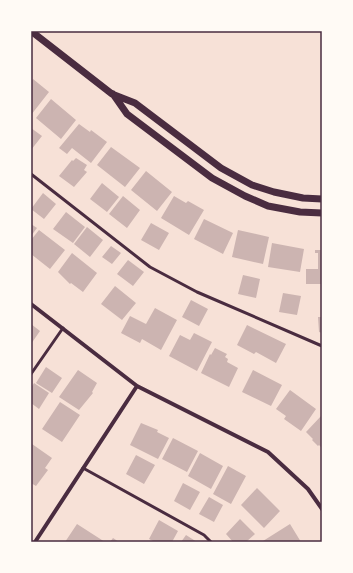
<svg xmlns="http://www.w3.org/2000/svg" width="353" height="573" viewBox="0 0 353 573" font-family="Arial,sans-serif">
<rect width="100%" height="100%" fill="#f7e1d7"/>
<!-- building -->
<path fill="#ccb4b1" d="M33,79L49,92L31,115V82Z
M51,99L76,120L61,139L36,118Z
M79,124L90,132L91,130L107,142L91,163L72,148L67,154L59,148Z
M31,128L42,136L31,150Z
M111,147L140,168L125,187L97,165Z
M76,158L87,165L84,170L87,172L74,187L59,176L72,160L73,161Z
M146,171L172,192L157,211L131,190Z
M102,183L119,197L107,212L90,199Z
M43,193L56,204L44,219L31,209Z
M123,196L140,210L127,228L109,214Z
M174,196L186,203L188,201L204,210L189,235L161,218Z
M66,212L85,227L73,243L53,229Z
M204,219L233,233L223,254L194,239Z
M151,223L169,233L159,250L141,240Z
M31,224L37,228L31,236Z
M87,227L103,240L90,257L74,244Z
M39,230L65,250L50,269L31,254V240Z
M238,230L269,237L263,264L232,257Z
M272,243L304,249L300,272L268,267Z
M111,246L121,253L112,264L102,257Z
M315,250H322V284H306V269H318V253H315Z
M72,253L97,273L83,292L71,283L70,284L58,272Z
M128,260L144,272L133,286L117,274Z
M243,275L260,279L256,298L238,294Z
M115,286L136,303L122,320L101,304Z
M283,293L301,296L297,315L279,312Z
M191,300L208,309L199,326L182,317Z
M155,308L177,320L161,350L142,339L140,343L121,333L130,316L146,324Z
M318,317H322V333L319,332Z
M31,324L40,331L31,344Z
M247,325L286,344L276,363L256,352L254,354L237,345Z
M194,333L212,342L197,371L169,356L180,335L190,340Z
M215,348L227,354L225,357L228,359L227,362L238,368L229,387L201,373L210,354L211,355Z
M46,367L62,378L52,393L36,383Z
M78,370L97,383L92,392L93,393L79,410L59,397Z
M253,370L282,385L271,406L242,392Z
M34,383L49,393L39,409L31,403V388Z
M290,390L316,409L301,431L284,419L286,416L276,409Z
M60,402L80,415L62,442L42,429Z
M322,415V448L319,445L318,446L312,440L313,439L306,432Z
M141,423L158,430L157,432L169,438L158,459L130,445Z
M173,438L198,451L187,472L162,459Z
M32,444L52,458L45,468L48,470L36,486L31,483V446Z
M200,453L223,466L211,489L188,476Z
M136,455L155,465L144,484L126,474Z
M228,466L246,476L231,504L213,494Z
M183,483L200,492L190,510L174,501Z
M257,488L280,511L264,528L241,505Z
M209,497L223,505L214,522L199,514Z
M240,519L255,534L246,542H233L226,534Z
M159,520L178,531L172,542H155L149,539Z
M77,524L105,542H65Z
M290,524L301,542H264L263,541Z
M186,535L197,542H181Z
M113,538L119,542H110Z"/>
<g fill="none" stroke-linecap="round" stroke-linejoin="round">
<!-- service -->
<path stroke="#4a2c40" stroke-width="3" d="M31,174L150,267L197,292L322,346
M31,374L63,328
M83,468L204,535L211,542"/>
<!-- minor -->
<path stroke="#4a2c40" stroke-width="4" d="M31,304L137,386L268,452L308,489L322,509
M35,542L137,386"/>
<!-- tertiary -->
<path stroke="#4a2c40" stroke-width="7" d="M31,31L112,94L135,103L221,168L252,185L274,192L303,198L322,199
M113,94L127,114L212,178L245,196L268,206L300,212L322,213"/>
</g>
<!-- border -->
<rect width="353" height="573" fill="none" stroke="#fffaf5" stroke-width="64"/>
<rect x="32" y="32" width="289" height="509" fill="none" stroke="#4a2c40" stroke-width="1.5"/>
</svg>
